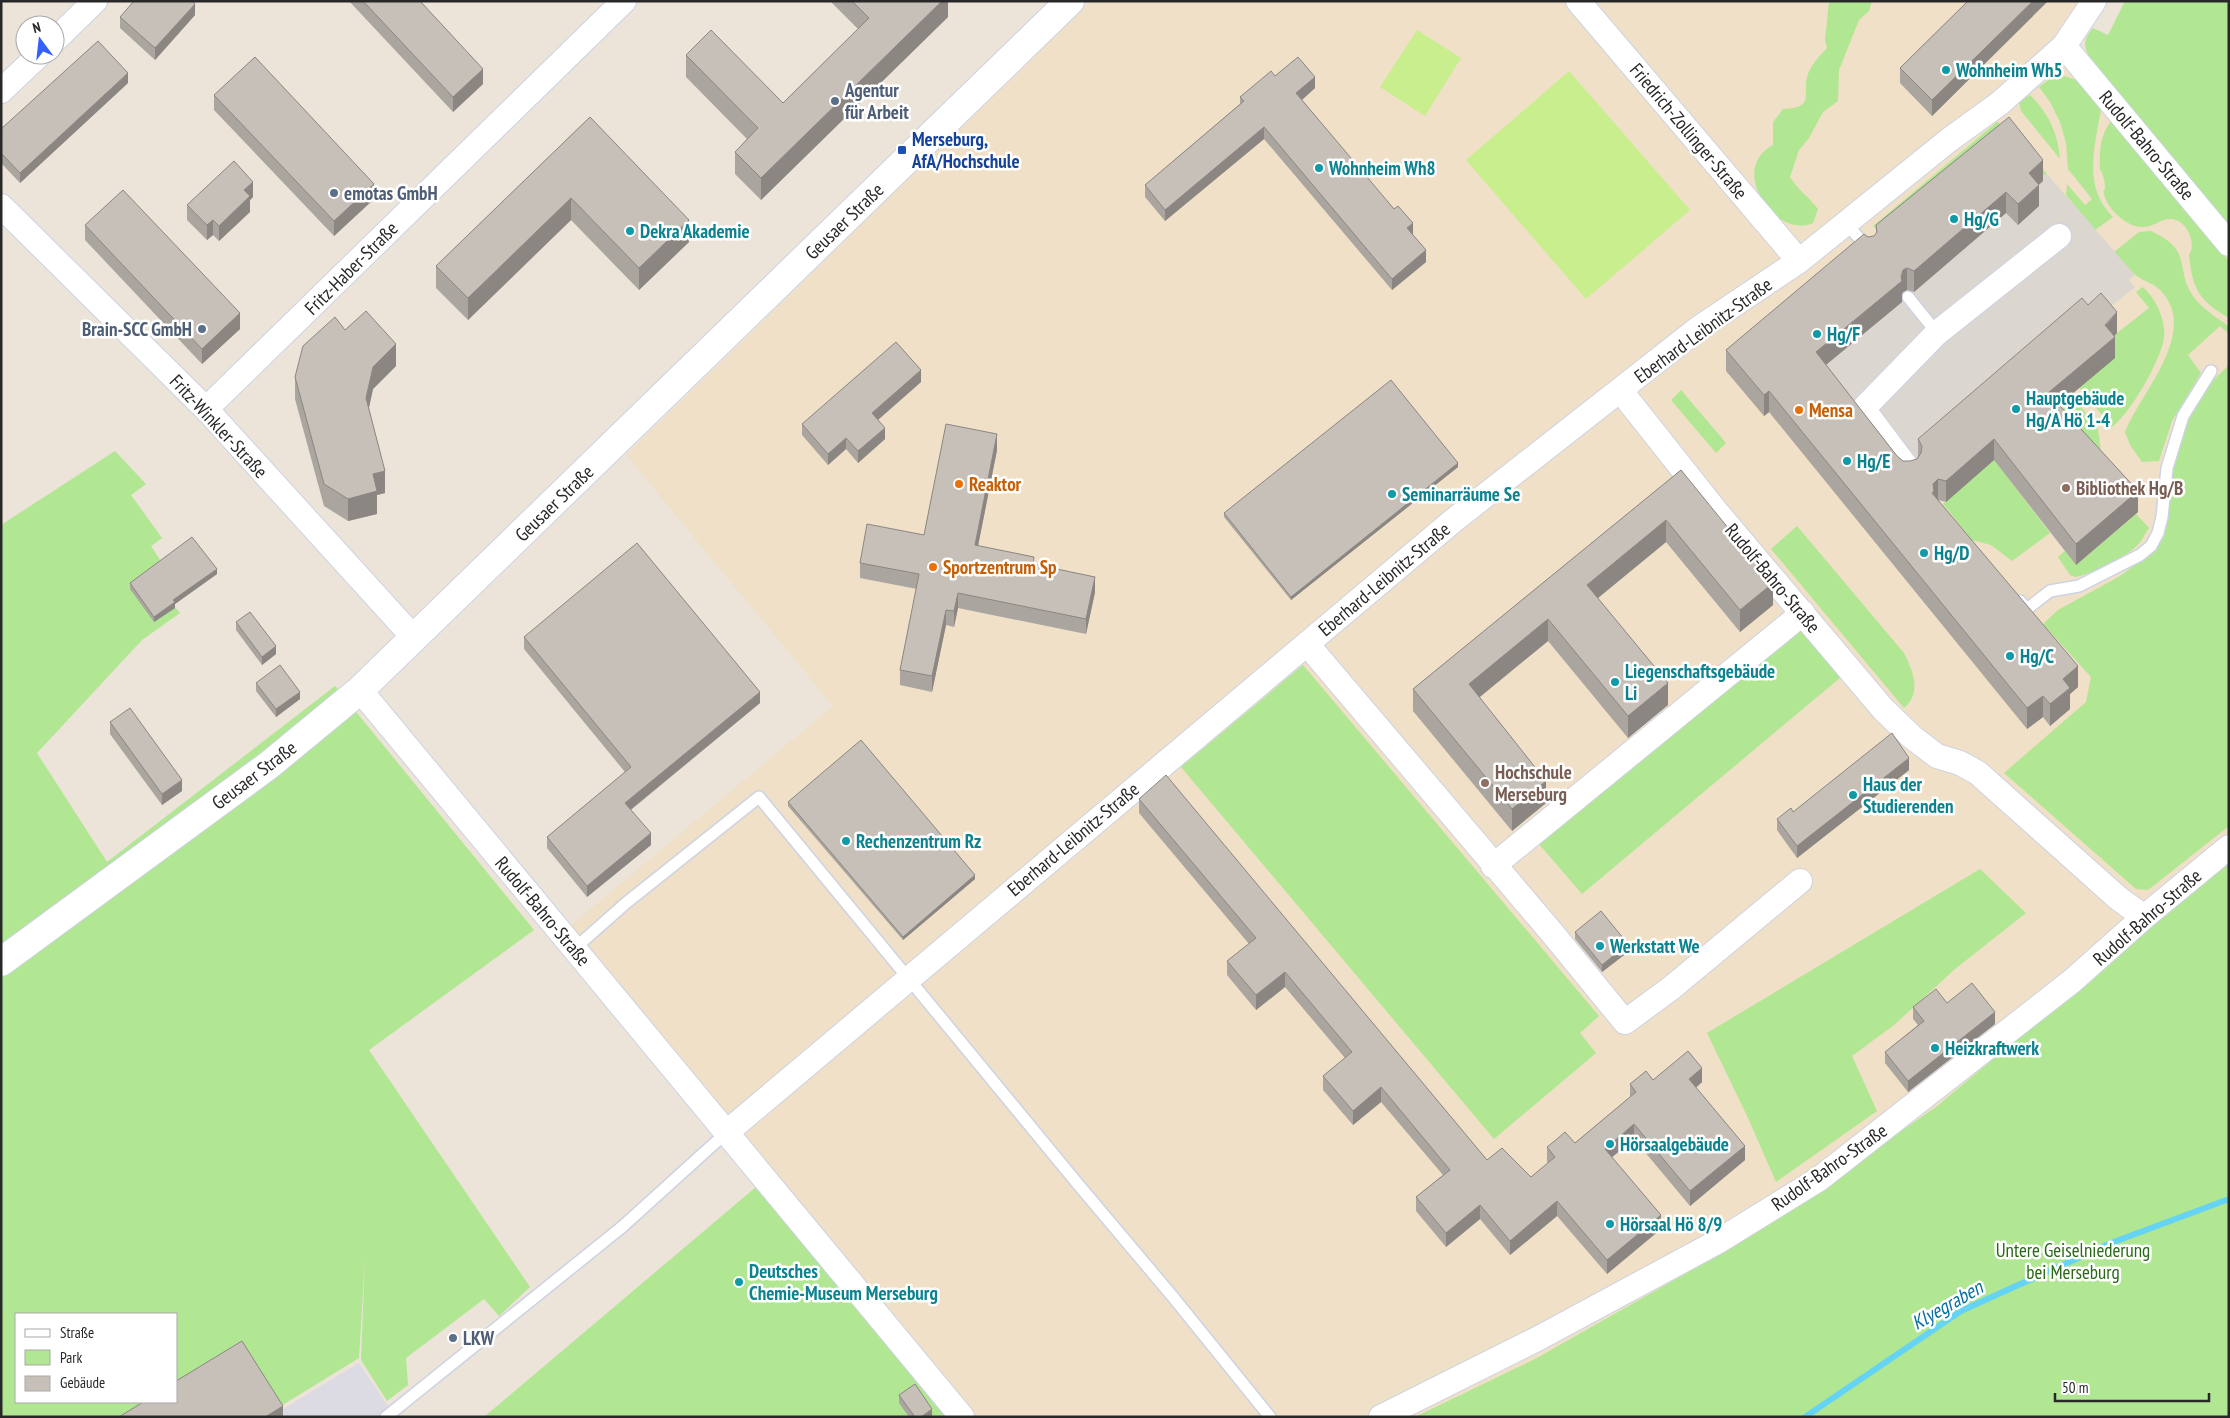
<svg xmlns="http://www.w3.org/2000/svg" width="2230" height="1418" viewBox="0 0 2230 1418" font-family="'PT Sans Narrow',sans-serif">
<rect width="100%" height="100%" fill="#ece3d9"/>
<!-- industrial -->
<path fill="#dcdae3" d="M359,1363L395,1417H270Z"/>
<!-- education -->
<path fill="#efe0c7" d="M1090,1H2100L2075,47L2229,230V861L1936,1107L1836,1176L1729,1249L1535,1359L1415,1417H959L557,937L833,706L626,455Z"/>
<!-- green -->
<path fill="#b1e692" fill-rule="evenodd" d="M1829,1H1872L1869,11L1859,20L1839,70L1838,101L1823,112L1809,138L1799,150L1790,177C1798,190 1809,197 1818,209L1813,223C1776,240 1727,169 1773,145V122L1783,109C1817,108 1801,93 1808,74C1812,64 1820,55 1827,48L1825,40Z
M2125,1H2229V230L2146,131L2089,57C2083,44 2084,39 2093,28L2108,35Z
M2064,76L2076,80L2101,109C2095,146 2082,187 2113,217L2095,230L2066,195L2067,184L2085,205L2092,199L2068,169L2066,143L2060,122L2050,102L2039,87L2051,78Z
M2030,95C2049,113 2058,134 2060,159L2021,111L2019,102Z
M2111,121L2229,261V318C2199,301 2192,288 2189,255C2197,243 2187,221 2172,219C2161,218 2154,227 2143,227C2128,228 2107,209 2104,194C2103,187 2104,194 2105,187C2105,182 2103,176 2102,172L2100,170C2099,152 2100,136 2111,121Z
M1997,122L2010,129L2047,174L1881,235L1873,226Z
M2151,231C2194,251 2174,267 2193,296C2201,308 2218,318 2229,327V334L2220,326L2188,355L2201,373L2172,421L2159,461L2142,462L2130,445L2125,432C2140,393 2201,331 2160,290C2152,282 2142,281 2134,274C2127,268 2120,259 2114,252L2139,232Z
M2143,287C2156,299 2166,320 2164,338C2161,360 2130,414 2112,427L2079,387L2105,346L2117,333L2149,308L2136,292Z
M2229,365V826L2148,890L2136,889L2004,773L2086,702L2091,677L2043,624L2058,610L2120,576L2156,549L2166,524L2173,456L2185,420L2205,388Z
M1681,390L1726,443L1716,453L1671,400Z
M2071,394L2098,429L2104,475L2042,419Z
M115,451L146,484L131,495L162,538L151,546L162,563L173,605L180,613L142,640L37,753L107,862L335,686L534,930L369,1050L530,1287L499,1316L484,1299L406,1358L408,1385L387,1401L361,1360L365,1259L359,1358L263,1417H1V525ZM16,1314H176V1402H16Z
M2001,454L2008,478L2050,533L2012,561L1991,545L1972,540L1943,504Z
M2136,514L2149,528C2146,532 2144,537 2141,541C2130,556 2093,574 2075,577L2070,575L2058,557L2065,551L2076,565Z
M1797,526L1904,653C1913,671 1922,693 1904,708L1771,549Z
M1798,626L1841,677L1582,894L1539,844Z
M1303,665L1599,1016L1580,1033L1596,1053L1494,1139L1181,767Z
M2229,861V1417H1415L1535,1359L1729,1249L1836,1176L1936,1107Z
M1980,869L2026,913L1955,969L1894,1025L1852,1056L1877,1111L1776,1182L1749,1120L1707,1033Z
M756,1187L950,1417H484Z"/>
<!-- pitch -->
<path fill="#c8ee8d" d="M1417,30L1461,58L1425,116L1380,87Z
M1569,71L1690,210L1586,299L1466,160Z"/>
<!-- plaza -->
<path fill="#dcd6d0" d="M2047,174L2135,275L2129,280L2135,287L1899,476L1816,373L2006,213L2043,181V177Z"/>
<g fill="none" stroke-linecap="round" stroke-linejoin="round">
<!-- stream -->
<path stroke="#65d3f4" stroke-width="6" d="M1805,1417L1961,1311L2111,1243L2229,1199"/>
<defs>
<path id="service" d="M1846,223L1869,250
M1908,297L1937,333
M2020,601L2027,609L2050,591L2079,586L2140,555L2151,546L2158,533L2162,517L2167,468L2183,416L2211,371
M574,949L626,903L759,797L1077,1183L1173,1297L1270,1417
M386,1417L622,1227L727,1132"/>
<path id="minor" d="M1578,1L1799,261
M55,40L95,1
M2064,46L2229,244
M1,91L39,55
M1,206L206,409L415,639
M1620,390L1715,510L1883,709L1912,737L1937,756L1960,763L1978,773L2118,898L2144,917
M206,409L624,1
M1908,469L1863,409L1937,333L2059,236
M1307,644L1553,934L1625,1022L1670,989L1800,881
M360,690L962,1417
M1493,866L1803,613
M727,1132L1454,520L1699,328L1799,261L1949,140L2000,103L2064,46L2094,1
M1381,1417L1537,1339L1717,1242L1819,1179L2072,981L2144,917L2229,847"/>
<path id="tertiary" d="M1,962L269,765L360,690L1070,1"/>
</defs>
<!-- service casing -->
<use href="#service" stroke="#ced3e2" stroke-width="14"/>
<!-- minor casing -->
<use href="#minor" stroke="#ced3e2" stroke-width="26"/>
<!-- tertiary casing -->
<use href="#tertiary" stroke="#ced3e2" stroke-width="30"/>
<!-- service -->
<use href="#service" stroke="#fff" stroke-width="11"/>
<!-- minor -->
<use href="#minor" stroke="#fff" stroke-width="24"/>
<!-- tertiary -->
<use href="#tertiary" stroke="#fff" stroke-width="28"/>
</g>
<!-- wall -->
<path fill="#aba59f" d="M349,1H420L483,84L453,112Z
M830,1H948V17L761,200L735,174V152L747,139L686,77V55L783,103L858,29Z
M1968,1H2048L1932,116L1900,83V68Z
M195,15L155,60L120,28V17Z
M1275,76L1315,88L1302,100L1413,235L1426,262L1392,290L1264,139L1165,221L1145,197V185L1240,104V97Z
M128,83L20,183L1,163V129Z
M214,95L374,199L334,236L214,110Z
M590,117L689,242L639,290L571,220L468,320L436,288V266Z
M2043,181L2039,184V206L2018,225L2006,213L1914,292L1907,290L1903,292L1902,294V302L1826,365L1897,456L1903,461H1910L1917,459L1918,456V439L2088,305L2117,333L2114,336L2115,358L2059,405L2138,512L2076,565L1994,460L1946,502L1938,500L2078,687L2070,694V709L2050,726L2043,717L2027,729L1769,412L1764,416L1726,371V350L1868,237L1874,236L1876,234V225Z
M253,197L250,200V212L219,241L213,235L207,240L187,220V205Z
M85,225L240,329L202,364L85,240Z
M345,330L396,366L373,389L369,408L385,493L377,495V514L348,521L324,506L295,399V377Z
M921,382L878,420L885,439L858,463L846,449L828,465L802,435V424Z
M997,450L978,546L1034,564L1095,592L1086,634L958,608L954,627L946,625L932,692L900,685V670L917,589L860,578V563L924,535Z
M1458,467L1291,600L1224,517V513Z
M1681,470L1773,605L1740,632L1666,542L1598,598L1668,705L1628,738L1548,641L1479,697L1546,803L1512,831L1413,711V689Z
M217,574L175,604V608L154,622L130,589V583Z
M236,622L276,654L262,665L236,630Z
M524,637L760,703L631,810L651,845L587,897L547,848V837L625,772L524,649Z
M256,683L300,699L276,717L256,691Z
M110,722L182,791L162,805L110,734Z
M1909,770L1797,858L1777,830V819L1793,812Z
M1139,799L1487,1160L1531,1177L1548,1163L1547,1162V1147L1575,1143L1630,1097V1084L1653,1080L1702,1082L1696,1088L1745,1160L1690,1206L1634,1139L1612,1157L1661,1229L1607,1274L1557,1216L1510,1255L1480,1219L1446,1247L1416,1211V1197L1443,1175L1381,1102L1353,1125L1323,1090V1076L1345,1058L1285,987L1256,1010L1227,975V961L1249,944L1139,813Z
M788,802L975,879L903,940L788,806Z
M1575,932L1628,952L1602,972L1575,939Z
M1947,1003L1995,1024L1908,1092L1885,1063V1052L1918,1025L1913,1019V1007Z
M899,1395L932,1417H909L899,1403Z"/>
<!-- shaded-wall -->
<path fill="#8b8682" d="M942,1H948V17L761,200V178Z
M2033,1H2048L1932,116V100Z
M195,4V15L155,60V48Z
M483,69V84L453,112V97Z
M128,73V83L20,183V173Z
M1315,77V88L1296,105V93Z
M1264,127V139L1165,221V210Z
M2043,160V181L2029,194V173Z
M253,182V197L250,200V212L219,241V226L244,190Z
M374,184V199L334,236V221Z
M2039,185V206L2018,225V204Z
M2006,192V213L1914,292V271Z
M571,198V220L468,320V298Z
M213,220V235L207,240V225Z
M689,220V242L639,290V268Z
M1413,223V235L1407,228Z
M1426,250V262L1392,290V279Z
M1907,268V290L1903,292L1902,294V302L1816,373V352L1901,277L1903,270Z
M2117,312V333L2106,345L2115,337V358L2048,414V393Z
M240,313V329L202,364V349Z
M396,344V366L373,389L366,420V398L373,367Z
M921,370V382L872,425V413Z
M1769,391V412L1764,416V395Z
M885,428V439L858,463V451Z
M997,434V450L975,561V545Z
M846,438V449L828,465V454Z
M1994,439V460L1946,502V481Z
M1458,463V467L1291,600V597Z
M385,471V493L377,495V514L348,521V499L373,474Z
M1938,479V500L1932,493L1933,484Z
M2138,491V512L2076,565V544Z
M1666,520V542L1587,607V585Z
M217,569V574L175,604V608L154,622V617L173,600Z
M1095,577V592L1086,634V619Z
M1773,583V605L1740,632V610Z
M958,593V608L954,627V611Z
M946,610V625L932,692V676Z
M1548,619V641L1469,706V684Z
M276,646V654L262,665V657Z
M2078,666V687L2070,694V709L2050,726V704L2063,679Z
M1668,683V705L1628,738V716Z
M300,692V699L276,717V709Z
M760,692V703L625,814V803Z
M2043,696V717L2027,729V708Z
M1909,758V770L1797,858V846Z
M182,780V791L162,805V794Z
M1546,781V803L1512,831V809Z
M651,833V845L587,897V886Z
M975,875V879L903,940V937Z
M1628,944V952L1602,972V965Z
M1285,972V987L1256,1010V995Z
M1995,1012V1024L1908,1092V1081Z
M1702,1068V1082L1689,1093V1079Z
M1381,1087V1102L1353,1125V1111Z
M1634,1124V1139L1605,1163V1149Z
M1745,1146V1160L1690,1206V1191Z
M1557,1201V1216L1510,1255V1241Z
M1480,1205V1219L1446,1247V1233Z
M1661,1215V1229L1607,1274V1260Z
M283,1406V1417H265Z
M932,1409V1417H921Z"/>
<!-- building -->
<path fill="#c7c0b9" stroke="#8b8682" d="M134,1H192L195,4L155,48L120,17Z
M363,1H420L483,69L453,97Z
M852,1H942L761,178L735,152L758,128L686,55L711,30L783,103L869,18Z
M1968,1H2033L1932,100L1900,68Z
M98,41L128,73L20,173L1,153V129Z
M255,57L374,184L334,221L214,95Z
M1298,57L1315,77L1296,93L1394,209L1398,206L1413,223L1407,228L1426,250L1392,279L1264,127L1165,210L1145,185L1244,101L1240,97L1264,77L1271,71L1275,76Z
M590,117L689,220L639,268L571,198L468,298L436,266Z
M2009,117L2043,160L2029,173L2039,185L2018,204L2006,192L1914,271L1907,268L1903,270L1901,277L1902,281L1816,352L1897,456L1903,461H1910L1917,459L1921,453L1922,446L1918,439L2082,298L2088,305L2101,293L2117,312L2105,325L2115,337L2048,393L2138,491L2076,544L1994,439L1946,481L1938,479L1933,484L1934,491L1932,493L2078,666L2063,679L2070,688L2050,704L2043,696L2027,708L1769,391L1764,395L1726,350L1864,234L1868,237L1874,236L1877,232L1876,225Z
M234,161L253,182L244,190L250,196L219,226L213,220L207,225L187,205Z
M123,190L240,313L202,349L85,225Z
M366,311L396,344L373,367L366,398L385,471L373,474L377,491L348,499L324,484L295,377L303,346L335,317L345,330Z
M896,342L921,370L872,413L885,428L858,451L846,438L828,454L802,424Z
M1391,380L1458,463L1291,597L1224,513Z
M946,424L997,434L975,545L1034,557L1033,564L1095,577L1086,619L958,593L954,611L946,610L932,676L900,670L919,574L860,563L867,524L924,535Z
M1681,470L1773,583L1740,610L1666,520L1587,585L1668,683L1628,716L1548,619L1469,684L1546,781L1512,809L1413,689Z
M192,537L217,569L173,600L175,602L154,617L130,583Z
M637,543L760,692L625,803L651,833L587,886L547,837L631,767L524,637Z
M250,612L276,646L262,657L236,622Z
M280,665L300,692L276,709L256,683Z
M130,708L182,780L162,794L110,722Z
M1892,733L1909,758L1797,846L1777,819L1791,808L1793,812Z
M861,740L975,875L903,937L788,802Z
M1166,775L1487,1160L1502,1148L1531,1177L1555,1157L1547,1147L1557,1139L1565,1132L1575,1143L1636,1092L1630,1084L1646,1071L1653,1080L1688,1051L1702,1068L1689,1079L1745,1146L1690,1191L1634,1124L1605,1149L1661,1215L1607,1260L1557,1201L1510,1241L1480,1205L1446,1233L1416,1197L1450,1170L1381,1087L1353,1111L1323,1076L1352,1052L1285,972L1256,995L1227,961L1256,938L1139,799Z
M1601,911L1628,944L1602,965L1575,932Z
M1972,983L1995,1012L1908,1081L1885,1052L1924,1021L1913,1007L1936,989L1947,1003Z
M242,1341L283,1406L265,1417H119L143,1402H176V1381Z
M915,1384L932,1409L921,1417H915L899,1395Z"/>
<!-- markers -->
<g fill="#0f9aa8" stroke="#fff" stroke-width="2">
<circle cx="1946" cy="70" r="5"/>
<circle cx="1319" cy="168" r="5"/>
<circle cx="1954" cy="219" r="5"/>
<circle cx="630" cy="231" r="5"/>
<circle cx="1817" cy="334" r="5"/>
<circle cx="2016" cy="409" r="5"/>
<circle cx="1847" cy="461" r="5"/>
<circle cx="1392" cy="494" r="5"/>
<circle cx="1924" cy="553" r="5"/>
<circle cx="2010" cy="656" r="5"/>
<circle cx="1615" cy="682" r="5"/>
<circle cx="1853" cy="795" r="5"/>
<circle cx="846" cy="841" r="5"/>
<circle cx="1600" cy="946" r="5"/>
<circle cx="1935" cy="1048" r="5"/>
<circle cx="1610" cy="1144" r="5"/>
<circle cx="1610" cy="1224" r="5"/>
<circle cx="739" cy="1282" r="5"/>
</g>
<g fill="#5c6f8a" stroke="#fff" stroke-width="2">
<circle cx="835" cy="101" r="5"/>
<circle cx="334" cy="193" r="5"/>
<circle cx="202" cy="329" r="5"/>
<circle cx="453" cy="1338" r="5"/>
</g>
<rect fill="#1a4fb4" stroke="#fff" stroke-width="2" x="897" y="145" width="10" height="10" rx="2.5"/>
<g fill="#e8710a" stroke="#fff" stroke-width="2">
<circle cx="1799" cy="410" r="5"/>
<circle cx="959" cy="484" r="5"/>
<circle cx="933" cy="567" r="5"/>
</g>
<g fill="#8d6e63" stroke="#fff" stroke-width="2">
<circle cx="2066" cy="488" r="5"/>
<circle cx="1485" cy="783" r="5"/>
</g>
<g text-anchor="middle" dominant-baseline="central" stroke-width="5" stroke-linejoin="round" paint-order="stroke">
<!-- culture labels -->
<g font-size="19" font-weight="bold" fill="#0d838f" stroke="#fff" text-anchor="start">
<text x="1956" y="70">Wohnheim Wh5</text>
<text x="1329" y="168">Wohnheim Wh8</text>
<text x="1964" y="219">Hg/G</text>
<text x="640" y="231">Dekra Akademie</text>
<text x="1827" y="334">Hg/F</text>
<text x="2026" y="398">Hauptgebäude<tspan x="2026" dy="22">Hg/A Hö 1-4</tspan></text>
<text x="1857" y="461">Hg/E</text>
<text x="1402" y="494">Seminarräume Se</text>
<text x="1934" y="553">Hg/D</text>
<text x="2020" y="656">Hg/C</text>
<text x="1625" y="671">Liegenschaftsgebäude<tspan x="1625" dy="22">Li</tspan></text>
<text x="1863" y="784">Haus der<tspan x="1863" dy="22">Studierenden</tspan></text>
<text x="856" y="841">Rechenzentrum Rz</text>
<text x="1610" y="946">Werkstatt We</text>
<text x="1945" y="1048">Heizkraftwerk</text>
<text x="1620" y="1144">Hörsaalgebäude</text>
<text x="1620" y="1224">Hörsaal Hö 8/9</text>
<text x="749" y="1271">Deutsches<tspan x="749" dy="22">Chemie-Museum Merseburg</tspan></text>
</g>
<!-- service labels -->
<g font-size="19" font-weight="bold" fill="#4e5e75" stroke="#fff" text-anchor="start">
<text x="845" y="90">Agentur<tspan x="845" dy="22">für Arbeit</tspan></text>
<text x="344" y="193">emotas GmbH</text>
<text x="192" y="329" text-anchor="end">Brain-SCC GmbH</text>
<text x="463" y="1338">LKW</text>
</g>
<!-- street labels -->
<g font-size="19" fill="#282828" stroke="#fff">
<text transform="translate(1689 131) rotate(50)">Friedrich-Zollinger-Straße</text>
<text transform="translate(2147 145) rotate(50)">Rudolf-Bahro-Straße</text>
<text transform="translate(844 221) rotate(-44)">Geusaer Straße</text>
<text transform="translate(351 268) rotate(-45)">Fritz-Haber-Straße</text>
<text transform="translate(1703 330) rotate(-36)">Eberhard-Leibnitz-Straße</text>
<text transform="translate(219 426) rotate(47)">Fritz-Winkler-Straße</text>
<text transform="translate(554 503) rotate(-44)">Geusaer Straße</text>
<text transform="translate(1773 578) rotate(50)">Rudolf-Bahro-Straße</text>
<text transform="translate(1384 579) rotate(-40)">Eberhard-Leibnitz-Straße</text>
<text transform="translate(254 775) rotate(-37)">Geusaer Straße</text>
<text transform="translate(1073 839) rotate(-40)">Eberhard-Leibnitz-Straße</text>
<text transform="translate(543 911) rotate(50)">Rudolf-Bahro-Straße</text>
<text transform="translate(2147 917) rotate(-41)">Rudolf-Bahro-Straße</text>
<text transform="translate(1829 1167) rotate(-35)">Rudolf-Bahro-Straße</text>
</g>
<!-- transit labels -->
<g font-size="19" font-weight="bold" fill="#164399" stroke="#fff" text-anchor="start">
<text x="912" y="139">Merseburg,<tspan x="912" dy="22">AfA/Hochschule</tspan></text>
</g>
<!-- food labels -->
<g font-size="19" font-weight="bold" fill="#c56008" stroke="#fff" text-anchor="start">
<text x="1809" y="410">Mensa</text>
<text x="969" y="484">Reaktor</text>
<text x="943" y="567">Sportzentrum Sp</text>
</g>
<!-- education labels -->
<g font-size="19" font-weight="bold" fill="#785e54" stroke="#fff" text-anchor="start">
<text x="2076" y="488">Bibliothek Hg/B</text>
<text x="1495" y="772">Hochschule<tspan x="1495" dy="22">Merseburg</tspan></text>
</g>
<!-- park labels -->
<g font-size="19" fill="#296816" stroke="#fff">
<text x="2073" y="1250">Untere Geiselniederung<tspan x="2073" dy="22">bei Merseburg</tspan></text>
</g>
<!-- water labels -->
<g font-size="20" font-style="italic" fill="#066f9e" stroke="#fff">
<text transform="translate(1947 1305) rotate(-30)">Klyegraben</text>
</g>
</g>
<!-- border -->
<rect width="2230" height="1418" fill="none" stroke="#282828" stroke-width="5"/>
<!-- legend -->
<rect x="15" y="1313" width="162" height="90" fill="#ffffff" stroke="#a9a9a9"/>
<rect x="25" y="1329" width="25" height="8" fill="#ffffff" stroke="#a9a9a9"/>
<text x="60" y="1338" font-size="15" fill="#282828">Straße</text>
<rect x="25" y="1350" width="25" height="15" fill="#b1e692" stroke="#a9a9a9"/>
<text x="60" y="1363" font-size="15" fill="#282828">Park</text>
<rect x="25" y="1376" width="25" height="15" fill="#c7c0b9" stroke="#a9a9a9"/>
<text x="60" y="1388" font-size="15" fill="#282828">Gebäude</text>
<!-- north arrow -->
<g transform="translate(40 40) rotate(345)"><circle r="24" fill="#ffffff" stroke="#a9a9a9"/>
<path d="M0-4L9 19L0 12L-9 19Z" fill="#335fff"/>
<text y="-8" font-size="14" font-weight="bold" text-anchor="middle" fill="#282828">N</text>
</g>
<!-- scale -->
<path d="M2055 1393v8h154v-8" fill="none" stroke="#282828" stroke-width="2.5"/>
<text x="2062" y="1393" font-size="15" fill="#282828" stroke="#ffffff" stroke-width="4" paint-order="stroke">50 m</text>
</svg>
